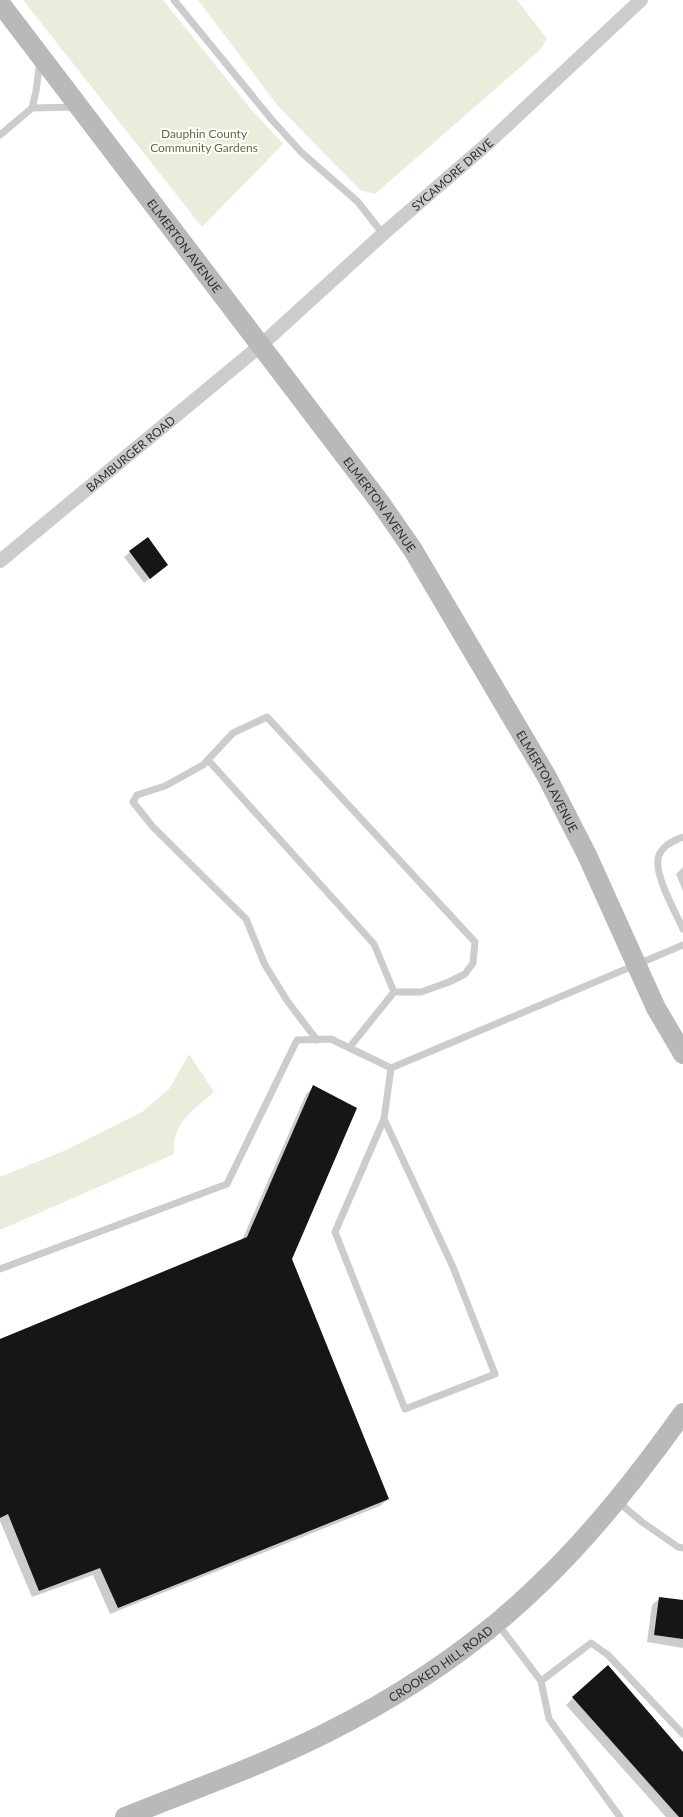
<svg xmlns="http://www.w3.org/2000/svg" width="683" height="1817" viewBox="0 0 683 1817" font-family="Lato,sans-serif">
<rect width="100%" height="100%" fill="#fff"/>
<!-- green -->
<path fill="#e9eedc" d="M23,0H163L250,108L283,144L202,227Z
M198,0H517L547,39L540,50L375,194L360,190L277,105Z
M189,1054L214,1092C194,1110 171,1123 174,1154L0,1230V1177L66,1150L142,1112L169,1089Z"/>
<!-- shadow -->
<path fill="#0003" d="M130,552L167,565L144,583L124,557Z
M683,867V891L676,874Z
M313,1087L291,1259L388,1499L380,1506L110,1614L93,1575L32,1597L0,1521V1340L242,1240L306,1094Z
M660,1598L683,1601V1648L647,1642L652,1605Z
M573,1698L683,1753V1817H666L566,1705Z"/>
<!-- building -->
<path fill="#161616" d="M148,537L168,565L150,579L129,551Z
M313,1085L357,1108L292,1259L389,1499L118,1608L100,1568L39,1591L8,1514L0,1518V1339L247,1237Z
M659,1597L683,1600V1639L654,1635Z
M608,1665L683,1752V1817H679L572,1697Z"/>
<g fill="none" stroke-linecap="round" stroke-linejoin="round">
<!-- lane -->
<path stroke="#ccc" stroke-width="7" d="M174,0L272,120L302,153L358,202L383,234
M32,108L36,91L40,61
M0,135L32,108L76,107
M208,760L374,944L394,992
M683,837C674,840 663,846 659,855C652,872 676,913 683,929
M317,1040L288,1002L265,965L246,919L153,827L133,802L137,795L165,786L203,765L233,733L267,717L475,942L473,963L465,974L449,982L421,992H394L349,1048
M384,1119L453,1267L495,1374L405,1409L335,1232L384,1119L391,1068
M0,1269L227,1184L297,1040L331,1039L391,1068L683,945
M617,1501L642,1522L678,1547L683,1548
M497,1623L541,1681L549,1719L620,1817
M541,1681L591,1643L608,1655L683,1734"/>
<!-- street -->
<path stroke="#ccc" stroke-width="14" id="s1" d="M0,561L260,346L383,234L487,144L641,0"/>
<!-- secondary -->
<g stroke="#b9b9b9" stroke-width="20">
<path id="s2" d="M0,3L379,501L413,550L547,777L587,855L656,1008L683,1054"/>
<path id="s3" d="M125,1817C192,1790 260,1766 324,1734C404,1694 479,1644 543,1581C596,1530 641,1472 683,1413"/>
</g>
</g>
<g text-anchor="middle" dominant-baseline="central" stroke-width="4" stroke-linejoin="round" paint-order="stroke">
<!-- park labels -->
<g font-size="12" fill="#5b7038" stroke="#fff">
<text x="204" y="133">Dauphin County<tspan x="204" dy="14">Community Gardens</tspan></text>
</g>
<!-- street labels -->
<g font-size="12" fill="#2f2f2f" stroke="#fff">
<text stroke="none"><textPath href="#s1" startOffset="595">SYCAMORE DRIVE</textPath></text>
<text stroke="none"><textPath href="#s2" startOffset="305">ELMERTON AVENUE</textPath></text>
<text stroke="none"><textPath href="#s1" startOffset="169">BAMBURGER ROAD</textPath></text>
<text stroke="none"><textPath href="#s2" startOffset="629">ELMERTON AVENUE</textPath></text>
<text stroke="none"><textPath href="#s2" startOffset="953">ELMERTON AVENUE</textPath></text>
<text stroke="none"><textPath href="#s3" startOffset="352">CROOKED HILL ROAD</textPath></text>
</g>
</g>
</svg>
